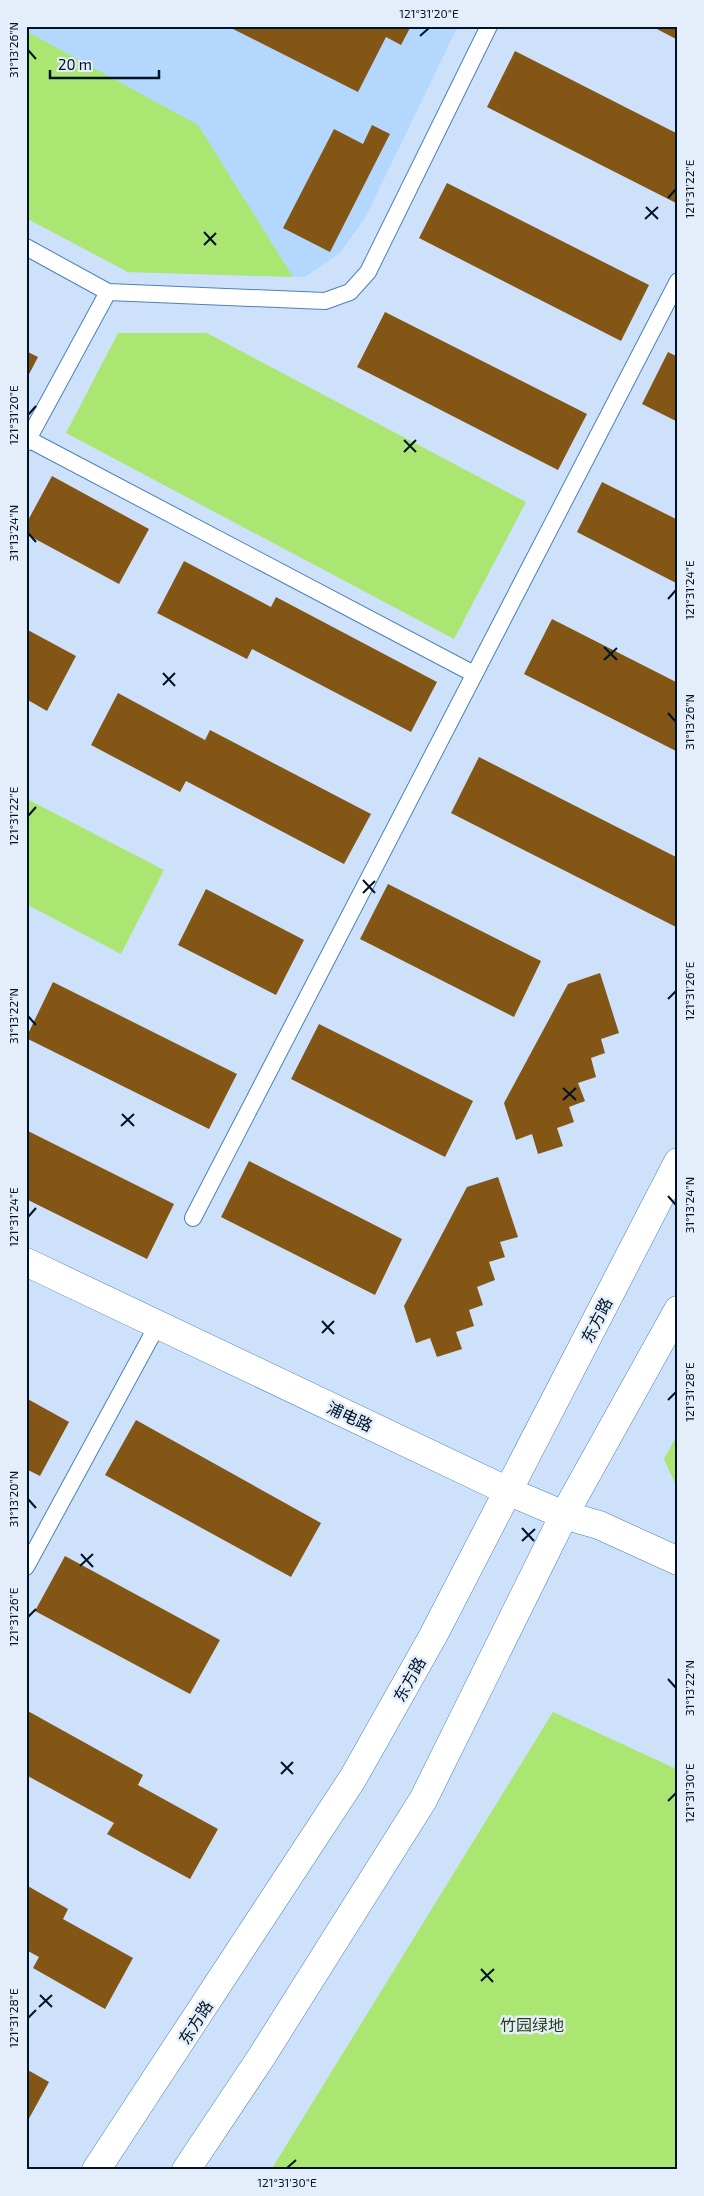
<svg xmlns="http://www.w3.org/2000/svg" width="704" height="2196" viewBox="0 0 704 2196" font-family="'Exo 2','Noto Sans SC',sans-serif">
<rect width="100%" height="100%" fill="#cde2fa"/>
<!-- built -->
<path fill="#b4d7fe" d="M26,26H458L365,218L340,253L305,277L128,272L26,218Z"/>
<!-- green -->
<path fill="#aae671" d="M26,31L198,125L293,277L128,272L26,218Z
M118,333H207L526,502L454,639L66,433Z
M29,800L164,870L121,954L26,904V805Z
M678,1433V1490L664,1459Z
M553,1712L674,1768L678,1759V2170H271Z"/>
<!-- building -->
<path fill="#835615" d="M227,26H411L401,45L386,37L358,92Z
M651,26H678V40Z
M515,51L678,134V204L487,107Z
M372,125L390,134L330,252L283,228L334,129L363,144Z
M447,183L649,285L621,341L419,238Z
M385,312L587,414L558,470L357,367Z
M26,351L38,357L26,380Z
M668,352L678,357V422L642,404Z
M52,476L149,529L119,584L26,534V524Z
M602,482L678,520V584L577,532Z
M184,561L271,607L276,597L437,682L411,732L252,649L247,659L157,613Z
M552,619L678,683V752L524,674Z
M26,629L76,656L47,711L26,699Z
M118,693L205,740L210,730L371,814L344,864L186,781L180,792L91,745Z
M479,757L678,858V928L451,813Z
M388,884L541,961L514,1017L360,939Z
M206,889L304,940L276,995L178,945Z
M600,973L619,1033L601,1039L605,1053L591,1058L596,1077L578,1083L585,1101L569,1107L574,1122L557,1128L563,1146L538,1154L532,1134L516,1140L504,1103L568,984Z
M53,982L237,1074L209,1129L26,1038Z
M319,1024L473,1101L445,1157L291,1079Z
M26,1130L174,1204L147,1259L26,1199Z
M249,1161L402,1239L375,1295L221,1217Z
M498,1177L518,1237L500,1242L505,1257L489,1262L495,1280L477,1287L483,1305L469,1310L474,1326L456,1332L462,1349L437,1357L430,1338L416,1343L404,1306L467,1187Z
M26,1398L69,1422L40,1476L26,1469Z
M136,1420L321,1523L291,1577L105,1475Z
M65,1556L220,1640L190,1694L35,1611Z
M26,1710L143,1775L138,1785L218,1829L190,1879L107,1834L114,1823L26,1775Z
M26,1885L68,1909L63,1919L133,1958L105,2009L33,1968L39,1957L26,1950Z
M26,2069L49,2082L26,2124Z"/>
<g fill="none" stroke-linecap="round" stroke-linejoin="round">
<defs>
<path id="service" d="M26,247L108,292L325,301L350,292L368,272L489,26
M28,439L474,674
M26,443L108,292
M193,1218L678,281
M26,1567L158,1324"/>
<path id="tertiary" d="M26,1262L508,1491L564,1515L599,1525L678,1561"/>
<path id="secondary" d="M96,2170L353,1778L433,1636L678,1162
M186,2170L262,2056L423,1800L564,1515L678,1310"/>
</defs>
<!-- service casing -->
<use href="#service" stroke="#4e80b6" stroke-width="18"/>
<!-- tertiary casing -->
<use href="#tertiary" stroke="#4e80b6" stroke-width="29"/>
<!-- secondary casing -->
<use href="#secondary" stroke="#4e80b6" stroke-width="29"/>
<!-- service -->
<use href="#service" stroke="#fff" stroke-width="16"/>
<!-- tertiary -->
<use href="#tertiary" stroke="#fff" stroke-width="28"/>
<!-- secondary -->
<use href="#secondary" stroke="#fff" stroke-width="28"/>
</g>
<!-- ticks -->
<path fill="none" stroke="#011327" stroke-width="2" d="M420,36L429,28M28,50L36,59M668,198L676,189M646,207L658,219M645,219L658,207M204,232L216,245M204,245L216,233M28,415L36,406M404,440L416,452M404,452L416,440M28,533L36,542M668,599L676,590M604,647L617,660M604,660L617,648M163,673L175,686M163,685L175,673M668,713L676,722M28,816L36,807M363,880L375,893M363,893L375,881M668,999L676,991M28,1016L36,1025M563,1088L576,1100M563,1100L576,1088M122,1114L134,1126M121,1126L134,1114M668,1196L676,1205M28,1217L36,1208M322,1321L334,1334M322,1333L334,1321M668,1400L676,1392M28,1499L36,1508M522,1528L534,1541M522,1541L535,1529M81,1554L93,1567M80,1566L93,1554M28,1617L36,1609M668,1679L676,1688M281,1762L293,1774M281,1774L293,1762M668,1801L676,1793M481,1969L493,1982M481,1981L494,1969M40,1995L52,2007M39,2007L52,1995M28,2018L36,2010M287,2168L296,2160"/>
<g text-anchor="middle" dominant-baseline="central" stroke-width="5" stroke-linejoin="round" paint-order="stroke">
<!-- street labels -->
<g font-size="16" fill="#011327" stroke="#e3eefa">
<text transform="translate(596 1320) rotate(-63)">东方路</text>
<text transform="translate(350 1416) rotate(25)">浦电路</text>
<text transform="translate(409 1679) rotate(-61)">东方路</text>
<text transform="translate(195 2022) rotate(-57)">东方路</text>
</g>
<!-- park labels -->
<g font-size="16" fill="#293f11" stroke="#e3eefa">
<text x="532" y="2024">竹园绿地</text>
</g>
</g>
<!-- border -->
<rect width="704" height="2196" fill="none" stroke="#e3eefa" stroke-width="55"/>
<!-- scale -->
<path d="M50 70v8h109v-8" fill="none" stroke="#011327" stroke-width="2.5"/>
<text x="58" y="70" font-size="15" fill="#011327" stroke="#e3eefa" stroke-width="4" paint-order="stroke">20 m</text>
<rect x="28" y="28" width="648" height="2140" fill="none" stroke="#011327" stroke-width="2"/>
<g font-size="12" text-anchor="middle" fill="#011327">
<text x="429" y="18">121°31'20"E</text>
<text transform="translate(14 50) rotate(-90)" y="4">31°13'26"N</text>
<text transform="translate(690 189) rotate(-90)" y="4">121°31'22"E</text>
<text transform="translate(14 415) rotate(-90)" y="4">121°31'20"E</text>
<text transform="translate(14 533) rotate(-90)" y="4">31°13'24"N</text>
<text transform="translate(690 590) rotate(-90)" y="4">121°31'24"E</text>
<text transform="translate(690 722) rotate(-90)" y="4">31°13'26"N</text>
<text transform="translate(14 816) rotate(-90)" y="4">121°31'22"E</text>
<text transform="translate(690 991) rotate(-90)" y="4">121°31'26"E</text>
<text transform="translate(14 1016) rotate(-90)" y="4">31°13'22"N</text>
<text transform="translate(690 1205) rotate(-90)" y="4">31°13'24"N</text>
<text transform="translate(14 1217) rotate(-90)" y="4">121°31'24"E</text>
<text transform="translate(690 1392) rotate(-90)" y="4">121°31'28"E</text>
<text transform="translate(14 1499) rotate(-90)" y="4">31°13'20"N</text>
<text transform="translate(14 1617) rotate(-90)" y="4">121°31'26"E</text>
<text transform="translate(690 1688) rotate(-90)" y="4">31°13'22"N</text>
<text transform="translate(690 1793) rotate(-90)" y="4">121°31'30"E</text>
<text transform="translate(14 2018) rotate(-90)" y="4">121°31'28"E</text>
<text x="287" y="2187">121°31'30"E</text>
</g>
</svg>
